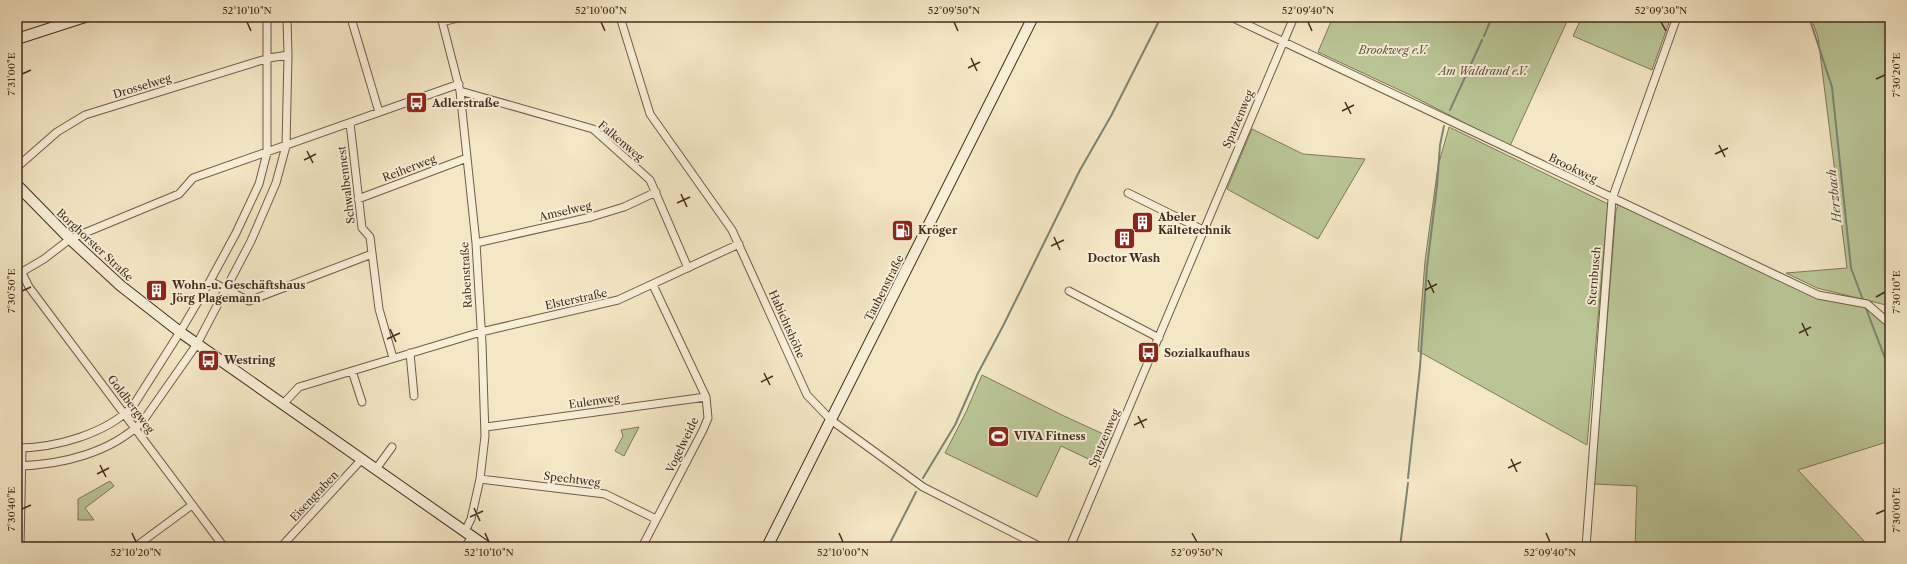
<svg xmlns="http://www.w3.org/2000/svg" width="1907" height="564" viewBox="0 0 1907 564" font-family="'Libre Caslon Text',serif">
<rect width="100%" height="100%" fill="#f4e7c5"/>
<filter id="stains"><feTurbulence type="fractalNoise" baseFrequency=".005" numOctaves="4"/><feColorMatrix values="0 0 0 0 .2 0 0 0 0 .09 0 0 0 0 .02 0 0 0 .5 -.17"/></filter>
<radialGradient id="worn" r=".72"><stop offset=".6" stop-color="#630" stop-opacity="0"/><stop offset="1" stop-color="#630" stop-opacity=".3"/></radialGradient>
<!-- green -->
<path fill="#bac596" stroke="#80785a" d="M1333,17H1569L1510,146L1410,95L1318,52Z
M1582,17H1671L1652,70L1573,36Z
M1811,17H1890V309L1886,305L1817,288L1786,273L1847,268L1818,37Z
M1449,127L1608,204L1587,445L1418,351L1425,261L1438,166Z
M1252,129L1303,154L1365,159L1318,239L1227,189Z
M1618,205L1792,282L1872,310L1890,326V441L1798,470L1865,542L1860,547L1788,544L1787,547H1635L1637,486L1594,484L1616,210Z
M982,375L1064,416L1112,438L1101,465L1061,446L1037,497L945,453L966,412Z
M639,427L624,456L615,451L623,436L621,430Z
M110,481L114,486L85,508L94,520H78V499Z"/>
<g fill="none" stroke-linecap="round" stroke-linejoin="round">
<!-- stream -->
<path stroke="#7a8574" stroke-width="2" d="M1809,17L1832,87L1851,268L1863,300
M1484,36L1492,17
M1450,110L1482,40
M1865,306L1890,371
M923,478L955,425L978,373L1003,326L1080,170L1111,116L1161,17
M1408,478L1420,367L1427,267L1437,186L1440,145L1444,126
M888,547L916,492
M1400,547L1408,483"/>
<defs>
<path id="street" d="M441,17L460,91L476,243L482,343L485,436L480,479L471,519L465,531
M620,17L650,114L732,230L807,395L831,420L923,487L1041,547
M1231,17L1818,295L1867,304L1890,324
M351,18L379,112
M442,22L462,17
M460,91L593,129L650,180L688,268
M350,123L362,228L370,237L379,309L393,358
M17,167L57,132L85,115L269,58L288,55
M1128,193L1203,230
M358,199L467,158
M476,243L591,217L624,207L656,192
M22,273L29,287L224,547
M17,275L44,259L70,239L179,194L193,178L459,84
M210,281L249,301L372,254
M1069,291L1159,338
M410,353L414,396
M352,371L362,402
M283,404L299,387L481,332L618,300L739,244
M486,427L706,397
M17,448C55,448 106,434 133,406L180,332L210,281L236,233L259,184L267,153V17
M17,466C61,465 111,453 143,421L197,344L251,241L276,183L286,146L288,55L287,17
M376,469L392,447
M480,479L605,494L656,519
M20,547L22,448
M135,547L192,505
M281,547L362,459
M465,547L472,537
M642,547L703,430L708,418L706,397L653,285
M1070,547L1294,17
M1586,547L1612,199L1677,17"/>
<path id="secondary" d="M17,39L85,17
M17,185L70,239L121,286L180,332L487,547
M767,547L1033,17"/>
</defs>
<!-- street casing -->
<use href="#street" stroke="#715b47" stroke-width="9"/>
<!-- secondary casing -->
<use href="#secondary" stroke="#452c1d" stroke-width="12"/>
<!-- street -->
<use href="#street" stroke="#f8efd9" stroke-width="7"/>
<!-- secondary -->
<use href="#secondary" stroke="#f8efd9" stroke-width="10"/>
</g>
<!-- ticks -->
<path fill="none" stroke="#452c1d" stroke-width="1.5" d="M247,22L251,31M601,22L605,31M954,22L958,31M1308,22L1312,31M1661,22L1666,31M971,58L977,71M968,68L980,62M22,74L31,70M1876,79L1885,75M1345,102L1351,114M1342,111L1354,105M1719,145L1725,157M307,151L313,163M1715,154L1728,148M304,160L316,154M681,194L687,207M677,203L690,197M1054,237L1060,250M1051,246L1064,240M1428,280L1434,293M1425,290L1437,284M22,291L31,287M1876,297L1885,292M1802,323L1808,336M390,329L396,342M1799,333L1811,327M387,339L400,333M764,373L770,385M761,382L773,376M1138,416L1144,428M1134,425L1147,419M1511,459L1517,472M100,465L106,477M1508,468L1521,462M97,474L109,468M474,508L480,521M22,509L31,505M1876,514L1885,510M470,517L483,511M132,533L136,542M485,533L489,542M839,533L843,542M1192,533L1197,542M1546,533L1550,542"/>
<!-- icons -->
<defs>
<symbol id="bus-square" viewBox="-11 -11 22 22"><rect x="-9" y="-9" width="18" height="18" rx="4" fill="#8f2418" stroke="#f8efd9"/><path d="M-5-6H5V4H4V6H2V4H-2V6H-4V4H-5ZM-3.5-4V0h7V-4ZM-3.5 1.2v1.5H-2V1.2ZM2 1.2v1.5H3.5V1.2Z" fill="#fff"/></symbol>
<symbol id="building-square" viewBox="-11 -11 22 22"><rect x="-9" y="-9" width="18" height="18" rx="4" fill="#8f2418" stroke="#f8efd9"/><path d="M-4-6H4V6H1V3H-1V6H-4ZM-2.5-4.3h1.7v1.8h-1.7ZM.8-4.3h1.7v1.8H.8ZM-2.5-1h1.7V.8h-1.7ZM.8-1h1.7V.8H.8Z" fill="#fff"/></symbol>
<symbol id="fuel-square" viewBox="-11 -11 22 22"><rect x="-9" y="-9" width="18" height="18" rx="4" fill="#8f2418" stroke="#f8efd9"/><path d="M-5.5-6h7V0h2V4h1.3V-2.5L3-4.5l.8-.8L6-3V5H2.5V1h-1V6h-7ZM-4.2-4.7v3.2H.2V-4.7Z" fill="#fff"/></symbol>
<symbol id="stadium-square" viewBox="-11 -11 22 22"><rect x="-9" y="-9" width="18" height="18" rx="4" fill="#8f2418" stroke="#f8efd9"/><path d="M0-5a6.5 5 0 1 0 0 10a6.5 5 0 1 0 0-10ZM-3.5-1.8h7v3.6h-7Z" fill="#fff"/></symbol>
</defs>
<g fill-rule="evenodd">
<use href="#bus-square" x="404" y="90" width="25" height="25"/>
<use href="#building-square" x="1130" y="210" width="25" height="25"/>
<use href="#fuel-square" x="890" y="218" width="25" height="25"/>
<use href="#building-square" x="1112" y="226" width="25" height="25"/>
<use href="#building-square" x="144" y="278" width="25" height="25"/>
<use href="#bus-square" x="1136" y="340" width="25" height="25"/>
<use href="#bus-square" x="196" y="348" width="25" height="25"/>
<use href="#stadium-square" x="986" y="424" width="25" height="25"/>
</g>
<g text-anchor="middle" dominant-baseline="central" stroke-width="4" stroke-linejoin="round" paint-order="stroke">
<!-- park labels -->
<g font-size="11" font-style="italic" fill="#62523b" stroke="#f8efd9">
<text x="1393" y="50">Brookweg e.V.</text>
<text x="1483" y="71">Am Waldrand e.V.</text>
</g>
<!-- street labels -->
<g font-size="11" fill="#452c1d" stroke="#f8efd9">
<text transform="translate(142 86) rotate(-17)">Drosselweg</text>
<text transform="translate(1238 119) rotate(-67)">Spatzenweg</text>
<text transform="translate(621 141) rotate(40)">Falkenweg</text>
<text transform="translate(409 168) rotate(-21)">Reiherweg</text>
<text transform="translate(1573 168) rotate(26)">Brookweg</text>
<text transform="translate(346 185) rotate(-97)">Schwalbennest</text>
<text transform="translate(565 211) rotate(-13)">Amselweg</text>
<text transform="translate(95 245) rotate(43)">Borghorster Straße</text>
<text transform="translate(466 275) rotate(-93)">Rabenstraße</text>
<text transform="translate(1594 276) rotate(-85)">Sternbusch</text>
<text transform="translate(884 288) rotate(-63)">Taubenstraße</text>
<text transform="translate(576 299) rotate(-12)">Elsterstraße</text>
<text transform="translate(787 324) rotate(66)">Habichtshöhe</text>
<text transform="translate(594 401) rotate(-8)">Eulenweg</text>
<text transform="translate(131 404) rotate(53)">Goldbergweg</text>
<text transform="translate(1104 438) rotate(-67)">Spatzenweg</text>
<text transform="translate(682 445) rotate(-64)">Vogelweide</text>
<text transform="translate(572 479) rotate(7)">Spechtweg</text>
<text transform="translate(314 496) rotate(-47)">Eisengraben</text>
</g>
<!-- poi labels -->
<g font-size="11" font-weight="bold" fill="#452c1d" stroke="#f8efd9" text-anchor="start">
<text x="432" y="103">Adlerstraße</text>
<text x="1158" y="217">Abeler<tspan x="1158" dy="13">Kältetechnik</tspan></text>
<text x="918" y="230">Kröger</text>
<text x="1124" y="258" text-anchor="middle">Doctor Wash</text>
<text x="172" y="285">Wohn-u. Geschäftshaus<tspan x="172" dy="13">Jörg Plagemann</tspan></text>
<text x="1164" y="353">Sozialkaufhaus</text>
<text x="224" y="360">Westring</text>
<text x="1014" y="436">VIVA Fitness</text>
</g>
<!-- water labels -->
<g font-size="12" font-style="italic" fill="#5b5141" stroke="#f8efd9">
<text transform="translate(1834 196) rotate(-96)">Herzbach</text>
</g>
</g>
<!-- margin -->
<rect width="1907" height="564" fill="none" stroke="#f4e7c5" stroke-width="44"/>
<rect x="22" y="22" width="1863" height="520" fill="none" stroke="#452c1d" stroke-width="1.5"/>
<g font-size="10" text-anchor="middle" fill="#452c1d">
<text x="247" y="14">52°10'10"N</text>
<text x="601" y="14">52°10'00"N</text>
<text x="954" y="14">52°09'50"N</text>
<text x="1308" y="14">52°09'40"N</text>
<text x="1661" y="14">52°09'30"N</text>
<text transform="translate(11 74) rotate(-90)" y="4">7°31'00"E</text>
<text transform="translate(1896 75) rotate(-90)" y="4">7°30'20"E</text>
<text transform="translate(11 291) rotate(-90)" y="4">7°30'50"E</text>
<text transform="translate(1896 292) rotate(-90)" y="4">7°30'10"E</text>
<text transform="translate(11 509) rotate(-90)" y="4">7°30'40"E</text>
<text transform="translate(1896 510) rotate(-90)" y="4">7°30'00"E</text>
<text x="136" y="556">52°10'20"N</text>
<text x="489" y="556">52°10'10"N</text>
<text x="843" y="556">52°10'00"N</text>
<text x="1197" y="556">52°09'50"N</text>
<text x="1550" y="556">52°09'40"N</text>
</g>
<rect width="100%" height="100%" filter="url(#stains)"/>
<rect width="100%" height="100%" fill="url(#worn)"/>
</svg>
